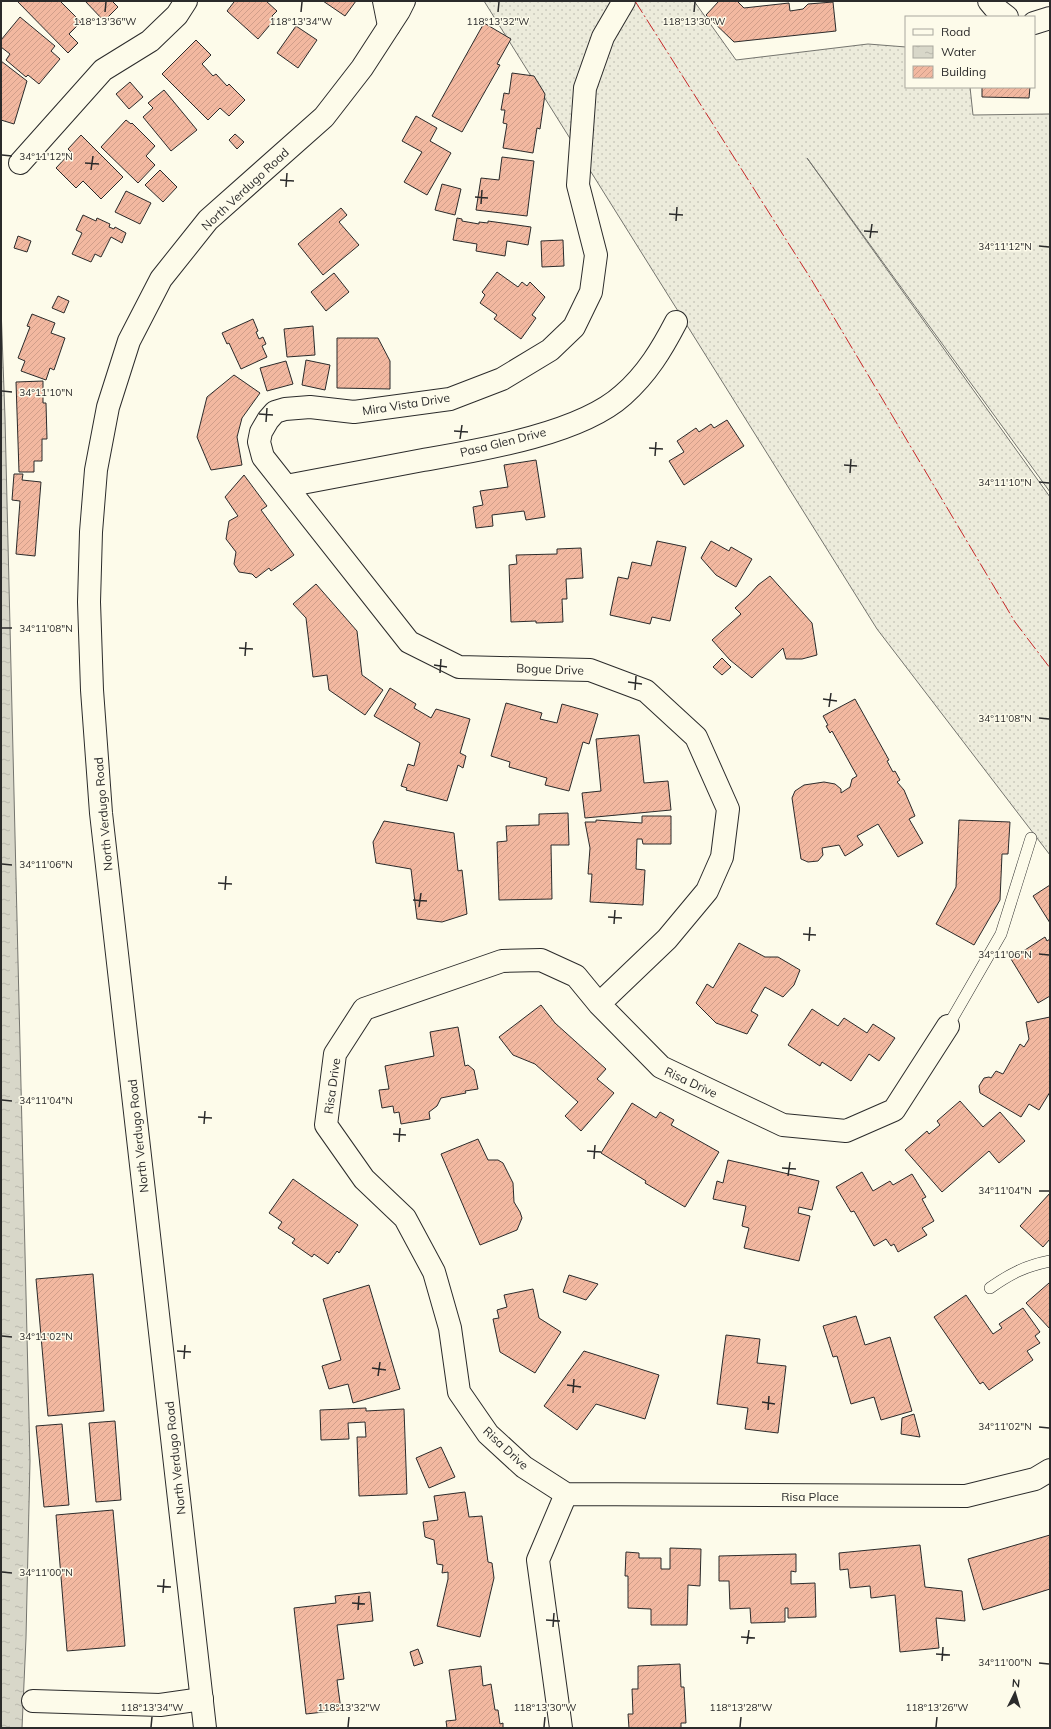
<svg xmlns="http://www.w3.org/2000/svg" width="1051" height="1729" viewBox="0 0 1051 1729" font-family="Mulish,sans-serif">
<defs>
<pattern id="grass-dots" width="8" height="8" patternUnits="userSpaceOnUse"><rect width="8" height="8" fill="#ecebdb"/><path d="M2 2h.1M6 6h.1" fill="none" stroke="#cbcabc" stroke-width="1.8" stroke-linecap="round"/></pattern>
<pattern id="water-ripples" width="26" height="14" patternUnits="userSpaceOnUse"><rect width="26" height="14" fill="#d8d7c9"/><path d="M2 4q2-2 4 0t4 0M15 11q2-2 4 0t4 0" fill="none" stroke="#bab9ad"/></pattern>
<pattern id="building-hatch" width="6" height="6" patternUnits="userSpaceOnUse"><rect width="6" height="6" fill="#f2b8a0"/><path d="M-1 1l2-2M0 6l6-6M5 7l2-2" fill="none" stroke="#d09e8a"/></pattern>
</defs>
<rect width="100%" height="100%" fill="#fdfbea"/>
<!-- grass -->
<path fill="url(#grass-dots)" stroke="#74746e" d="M484,1H694L736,60L868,44L906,47V87H970L973,115L1050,114V492L807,158L1050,497V855L877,629Z"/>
<!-- water -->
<path fill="url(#water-ripples)" stroke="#74746e" d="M1,307L5,418L30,1461L26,1638L22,1728H1Z"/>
<!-- building -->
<path fill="url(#building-hatch)" stroke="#2b2b2b" d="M17,1H60L81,22L69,34L78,43L68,53Z
M85,1H112L118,7L104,21Z
M232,1H266L277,11L272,16L275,19L258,39L227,11L234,2Z
M323,1H356L345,16Z
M719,1H737L744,8L789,3L790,11L803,9L808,4L833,2L836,31L734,42L706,15Z
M20,17L55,46L51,51L60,59L39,84L28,75L26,77L6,60L10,54L1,47V40Z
M484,23L511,39L497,64L500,65L462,132L432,116Z
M296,26L317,40L298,68L277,53Z
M196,40L211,55L202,64L213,76L216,74L227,86L229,84L245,100L229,116L220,108L208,120L162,74Z
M1,61L27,81L14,124L1,120Z
M512,73L534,76L545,94L540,129L537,128L533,153L503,148L507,124L503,123L505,110H501L504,93L509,94Z
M130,82L143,97L129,109L116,94Z
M982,87H1030L1029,98L982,97Z
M164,90L197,130L171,151L143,117L153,108L148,103Z
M416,116L437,128L430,141L451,153L427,195L404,182L422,152L402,141Z
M126,120L131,124L132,123L155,146L146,156L155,165L138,183L101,147Z
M235,134L244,142L237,149L229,140Z
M81,135L123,177L101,199L83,181L76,188L56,168L71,152L68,149Z
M502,157L534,161L527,216L476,210L481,178L499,180Z
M160,170L177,187L163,202L145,185Z
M442,184L461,189L455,215L435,210Z
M126,191L151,203L140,224L115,212Z
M341,208L347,215L339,222L359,245L323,275L298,244Z
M83,215L96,221L97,218L110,224L109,227L114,229L115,227L126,233L122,243L111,237L101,257L95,254L91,262L72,254L82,233L76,230Z
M457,218L462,219V221L479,224V222L488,223V221L531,227L528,245L507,241L505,256L476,251L477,244L453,240Z
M18,236L31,241L27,252L14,248Z
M563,240L564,266L542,267L541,241Z
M497,272L518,287L522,282L527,286L530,282L545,297L532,315L536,318L521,339L494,319L497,315L480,303L485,295L482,292Z
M334,273L349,292L326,311L311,292Z
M58,296L69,301L64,313L52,308Z
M32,314L55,323L51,333L65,338L54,370L50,368L46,380L21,371L25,361L18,358L30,327L27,326Z
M253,319L258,331L256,332L259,339L263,337L266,344L262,346L267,357L241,369L229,343L227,344L222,333Z
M313,326L315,355L287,357L284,329Z
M337,338H378L390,361V389L337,388Z
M306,360L330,365L325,390L302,385Z
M286,361L293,384L267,391L260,368Z
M234,375L260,393L242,418L237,437L242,465L211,470L197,437L207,397Z
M43,381V403H46L47,439H42V461H34V472H19L16,382Z
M727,420L744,446L684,485L669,461L684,452L677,441L696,428L699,432L711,424L714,428Z
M536,460L545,517L526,520L524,511L492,515L493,526L476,528L473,507L483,505L480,491L508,487L504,465Z
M14,474H23L22,480L41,482L35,556L16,554L20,501L12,500Z
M244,475L267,506L261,510L294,555L271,571L269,568L256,578L252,574L239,572L234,564L236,552L226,539L229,521L238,516L225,497Z
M657,541L686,547L670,621L652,617L650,624L610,615L618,577L628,579L632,562L651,566Z
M711,541L729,551L731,547L752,559L736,587L716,575L701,558Z
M581,548L583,578L566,579L567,599H562L563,622L536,623V621L511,622L509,565L517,564L516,555L557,554V549Z
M770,576L812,623L817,655L802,659H786L783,648L752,678L730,660L712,640L741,614L735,608L749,595L758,585Z
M316,584L357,631L362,675L383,690L365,715L329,690L327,675L313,677L306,618L293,604Z
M722,658L731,667L722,675L713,667Z
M390,688L416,704L414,708L431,718L436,709L470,719L460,753L466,756L463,768L458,765L447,801L406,790L407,788L401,786L408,764L414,766L420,743L374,716Z
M855,699L889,760L887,761L893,772L895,771L900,780L897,782L904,790L915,816L909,819L923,843L898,857L878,824L857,836L863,845L845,856L839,845L822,848L823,855L818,861L808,862L801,859L792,798L795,791L804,785L824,782L835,784L841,789V793L850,787L852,779L857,776L832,731L830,733L826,726L828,725L823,716Z
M506,703L542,713L540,719L557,723L562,704L598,714L589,744L583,742L569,791L545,785L547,778L509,767L510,762L491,756Z
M639,735L644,783L668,781L671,810L585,818L582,793L601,791L596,739Z
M568,813L569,845H551L552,899L499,900L497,842L507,841L506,826L539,825V814Z
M642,816H671V844H643L642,839H637L636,869L645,870L643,905L590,902L592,874H588L590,848L585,822H596V820L642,823Z
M959,820L1010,822L1008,854H1002L1000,900L974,945L936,924L956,887Z
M384,821L454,833L458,871L462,870L467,914L442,922L417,919L411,869L376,863L373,842Z
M1050,885V923L1033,896Z
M1045,937L1047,941L1050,939V996L1038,1003L1011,959Z
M739,943L765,957H778L800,970L794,985L783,997L765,987L751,1011L758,1015L747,1034L716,1023L696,1003L707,984L713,988Z
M541,1005L555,1023L606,1069L597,1079L614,1093L581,1131L565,1116L578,1102L535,1064L513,1055L499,1037Z
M812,1009L838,1026L844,1018L867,1033L873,1024L895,1038L879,1061L869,1054L851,1081L822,1062L820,1066L788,1045Z
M1050,1017V1092L1039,1110L1029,1104L1021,1117L980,1093L979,1086L984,1078L989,1077L991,1078L996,1071L1003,1074L1020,1044L1024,1047L1029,1039L1026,1022Z
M458,1027L465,1066L468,1065L474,1070L478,1089L465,1091L466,1093L441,1098L437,1106L429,1112L430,1119L401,1124L399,1112L394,1113L393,1106L382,1108L379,1090L389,1089L385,1066L434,1056L430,1032Z
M960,1101L983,1127L1000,1112L1025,1141L999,1163L989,1151L942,1192L905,1150L927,1131L929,1134L940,1125L937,1121Z
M632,1103L656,1118L660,1112L674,1120L671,1125L719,1152L685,1207L645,1183L646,1181L601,1153Z
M478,1139L488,1160H498L503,1163L513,1183L514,1202L520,1212L522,1218L517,1230L480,1245L441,1154Z
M728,1160L819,1181L812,1210L799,1207L798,1213L810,1216L799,1261L744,1248L749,1228L742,1226L746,1206L713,1199L717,1181L723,1183Z
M862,1172L873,1191L890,1181L893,1185L912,1174L926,1197L922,1199L934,1221L922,1228L927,1235L898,1252L894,1244L891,1246L886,1239L874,1246L854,1211L851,1212L836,1187Z
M293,1179L358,1225L339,1253L337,1251L328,1264L314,1254L312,1257L292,1243L295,1239L278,1228L282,1222L269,1213Z
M1050,1193V1239L1043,1247L1020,1226Z
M93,1274L104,1411L48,1416L36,1279Z
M569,1275L598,1284L586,1300L563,1292Z
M1049,1283L1050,1284V1329L1026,1303Z
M369,1285L400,1389L353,1403L348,1384L329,1389L322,1366L341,1360L323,1299Z
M533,1289L539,1318L561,1332L535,1373L500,1352L493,1319L499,1318L497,1310L507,1307L504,1295Z
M966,1295L993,1334L1002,1328L999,1324L1023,1308L1040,1332L1035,1336L1040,1343L1027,1351L1033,1360L989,1390L983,1382L980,1384L934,1317Z
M856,1316L865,1345L890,1337L912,1411L881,1420L874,1397L851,1404L837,1356L833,1357L823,1326Z
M726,1335L760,1339L757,1363L786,1366L778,1433L745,1429L748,1408L717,1404Z
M584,1351L659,1375L645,1419L596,1404L577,1430L544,1406Z
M366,1408V1411L404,1409L407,1494L359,1496L357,1437H366L365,1422L348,1423L349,1439L321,1440L320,1410Z
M914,1414L920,1437L901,1434L902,1418Z
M115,1421L121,1500L96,1502L89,1423Z
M62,1424L69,1505L44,1507L36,1426Z
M441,1447L455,1477L429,1488L416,1458Z
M465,1492L469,1517L482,1516L488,1562L492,1563L494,1578L480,1637L437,1626L448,1579V1572L442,1573L443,1565L437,1564L434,1540L425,1537L423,1522L438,1520L434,1496Z
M113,1510L125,1646L67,1651L56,1515Z
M1050,1535V1589L983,1610L968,1559Z
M920,1545L925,1587L962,1591L965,1621L936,1618L939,1648L900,1652L895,1595L871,1598L870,1586L850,1588L848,1569L840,1570L839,1553Z
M670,1548L701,1549L700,1586L688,1585L687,1625H651V1609L628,1608V1576H625L626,1552L639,1553V1558H661V1569H670Z
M796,1554V1572L791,1571V1584L815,1583L816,1617L788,1618V1608H785V1622L751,1623L750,1608L730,1609L729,1581H719V1556Z
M370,1592L373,1621L337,1625L344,1679L337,1680L341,1710L306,1714L294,1608L336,1603L335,1596Z
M418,1649L423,1663L414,1666L410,1652Z
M680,1664L681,1687H684L686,1723H681V1728H629L628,1714H633L632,1689H638V1666Z
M481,1666L483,1686L491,1684L495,1710H498L500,1724L503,1723V1728H447L446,1721L456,1720L449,1670Z"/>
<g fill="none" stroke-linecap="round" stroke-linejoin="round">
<defs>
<path id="service" d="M948,1026L1001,934L1031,838
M990,1288C1010,1274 1025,1266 1050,1261"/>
<path id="minor" d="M384,1L389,26
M989,1L994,7L1007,17
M1034,23L1050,18
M20,163L103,70L150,41L177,15L186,1
M286,486C332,477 377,469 423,460C481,450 580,434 623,395C647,374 662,349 676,322
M599,1004L667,939L707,891L722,857L728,809L696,737L646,691L590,670L459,667L409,642L263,457L259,442L261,432L268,420L275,412L285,409L310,407L354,412L450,399L502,379L550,350L574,327L591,292L596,255L578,185L585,88L603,37L624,1
M566,1494L524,1467L488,1434L459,1392L450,1328L434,1272L405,1218L364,1179L326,1125L335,1054L364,1009L502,961L541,960L576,976L599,1004L661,1067L783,1125L846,1131L894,1110L948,1026
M566,1494L966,1496L1035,1479L1050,1470
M33,1701L160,1705L202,1699
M561,1728L538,1560L566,1494"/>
<path id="secondary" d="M205,1728L101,813L92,690L89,602L91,532L96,470L108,407L129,341L161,279L208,220L324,117L362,68L399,11L404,1"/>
</defs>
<!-- service casing -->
<use href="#service" stroke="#2b2b2b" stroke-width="12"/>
<!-- minor casing -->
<use href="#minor" stroke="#2b2b2b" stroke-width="24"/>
<!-- secondary casing -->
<use href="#secondary" stroke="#2b2b2b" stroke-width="24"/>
<!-- service -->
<use href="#service" stroke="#fdfbea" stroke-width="11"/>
<!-- minor -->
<use href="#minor" stroke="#fdfbea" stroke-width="22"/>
<!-- secondary -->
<use href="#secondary" stroke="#fdfbea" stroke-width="22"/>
<!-- power -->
<path stroke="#c62828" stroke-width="1" stroke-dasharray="14 3 2 3" stroke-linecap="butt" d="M635,1L811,279L1015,622L1050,668"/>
</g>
<!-- ticks -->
<path fill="none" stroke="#2b2b2b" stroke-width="1.5" d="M105,12L106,2M301,12L302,2M498,12L499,2M694,12L695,2M2,155L12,156M85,163L99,164M91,170L93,156M280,180L294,181M286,187L287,173M475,197L488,198M481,204L482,190M669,214L683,215M676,221L677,207M864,231L878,232M870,238L872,224M1039,246L1049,247M2,391L12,392M259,414L273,415M266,422L267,408M454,431L468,432M460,439L462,425M649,448L663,449M655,456L656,442M844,465L857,466M850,473L851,459M1039,482L1049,483M2,628H12M239,648L253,649M245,656L246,642M434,665L447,667M440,673L441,659M628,682L642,684M635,690L636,676M823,699L837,701M829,707L831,693M1039,718L1049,719M2,864L12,865M218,883L232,884M225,890L226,876M413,900L427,901M419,907L421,893M608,917L622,918M614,924L615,910M803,934L816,935M809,941L810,927M1039,954L1049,955M2,1100L12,1101M198,1117L212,1118M204,1124L205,1111M393,1134L406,1135M399,1142L400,1128M587,1151L601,1152M594,1159L595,1145M782,1168L796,1169M788,1176L790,1162M1039,1191H1049M2,1336L12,1337M177,1351L191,1352M184,1359L185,1345M372,1368L386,1370M378,1376L380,1362M567,1385L581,1387M573,1393L574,1379M762,1402L775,1404M768,1410L769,1396M1039,1427L1049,1428M2,1572L12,1573M157,1586L171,1587M163,1593L164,1579M352,1603L365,1604M358,1610L359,1596M546,1620L560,1621M553,1627L554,1613M741,1637L755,1638M747,1644L749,1630M936,1654L950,1655M942,1661L943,1647M1039,1663L1049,1664M151,1727L152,1717M348,1727L349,1717M544,1727L545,1717M740,1727L741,1717M936,1727L937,1717"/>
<g text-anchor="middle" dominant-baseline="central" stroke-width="3" stroke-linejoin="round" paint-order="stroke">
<!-- street labels -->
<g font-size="12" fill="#2b2b2b" stroke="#fdfbea">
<text transform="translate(245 189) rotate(-43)">North Verdugo Road</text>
<text transform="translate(406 404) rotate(-9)">Mira Vista Drive</text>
<text transform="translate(503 442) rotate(-14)">Pasa Glen Drive</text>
<text transform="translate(550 669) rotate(2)">Bogue Drive</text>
<text transform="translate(103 814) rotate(-95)">North Verdugo Road</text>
<text transform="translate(691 1082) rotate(25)">Risa Drive</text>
<text transform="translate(332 1086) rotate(-82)">Risa Drive</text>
<text transform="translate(138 1136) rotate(-96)">North Verdugo Road</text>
<text transform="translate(506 1448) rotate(43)">Risa Drive</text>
<text transform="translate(175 1458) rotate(-96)">North Verdugo Road</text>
<text x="810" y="1496">Risa Place</text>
</g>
</g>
<g font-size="10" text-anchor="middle" fill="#2b2b2b" stroke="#fdfbea" stroke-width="3" stroke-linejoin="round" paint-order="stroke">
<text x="301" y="25">118°13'34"W</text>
<text x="498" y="25">118°13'32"W</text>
<text x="694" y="25">118°13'30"W</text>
<text x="105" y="25">118°13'36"W</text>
<text x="46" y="160">34°11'12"N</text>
<text x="1005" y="250">34°11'12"N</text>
<text x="46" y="396">34°11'10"N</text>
<text x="1005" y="486">34°11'10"N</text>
<text x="46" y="632">34°11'08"N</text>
<text x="1005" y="722">34°11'08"N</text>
<text x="46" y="868">34°11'06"N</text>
<text x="1005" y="958">34°11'06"N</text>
<text x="46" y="1104">34°11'04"N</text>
<text x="1005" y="1194">34°11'04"N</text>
<text x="46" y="1340">34°11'02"N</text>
<text x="1005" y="1430">34°11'02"N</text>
<text x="46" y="1576">34°11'00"N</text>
<text x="1005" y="1666">34°11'00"N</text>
<text x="152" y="1711">118°13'34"W</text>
<text x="349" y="1711">118°13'32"W</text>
<text x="545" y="1711">118°13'30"W</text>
<text x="741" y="1711">118°13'28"W</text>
<text x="937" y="1711">118°13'26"W</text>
</g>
<!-- border -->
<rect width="1051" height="1729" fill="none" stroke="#2b2b2b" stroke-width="4"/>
<!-- legend -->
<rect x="905" y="16" width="130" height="72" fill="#fdfbea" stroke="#a9a89e"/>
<rect x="913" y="29" width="20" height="6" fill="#fdfbea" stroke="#a9a89e"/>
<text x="941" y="36" font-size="12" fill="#2b2b2b">Road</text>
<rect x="913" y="46" width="20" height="12" fill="url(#water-ripples)" stroke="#a9a89e"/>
<text x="941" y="56" font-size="12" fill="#2b2b2b">Water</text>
<rect x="913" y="66" width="20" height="12" fill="url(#building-hatch)" stroke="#a9a89e"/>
<text x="941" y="76" font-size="12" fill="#2b2b2b">Building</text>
<!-- north arrow -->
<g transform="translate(1015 1693) rotate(5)" stroke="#fdfbea" stroke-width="3" paint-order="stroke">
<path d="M0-3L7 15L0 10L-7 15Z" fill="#2b2b2b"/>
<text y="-6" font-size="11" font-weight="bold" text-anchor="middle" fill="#2b2b2b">N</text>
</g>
</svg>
